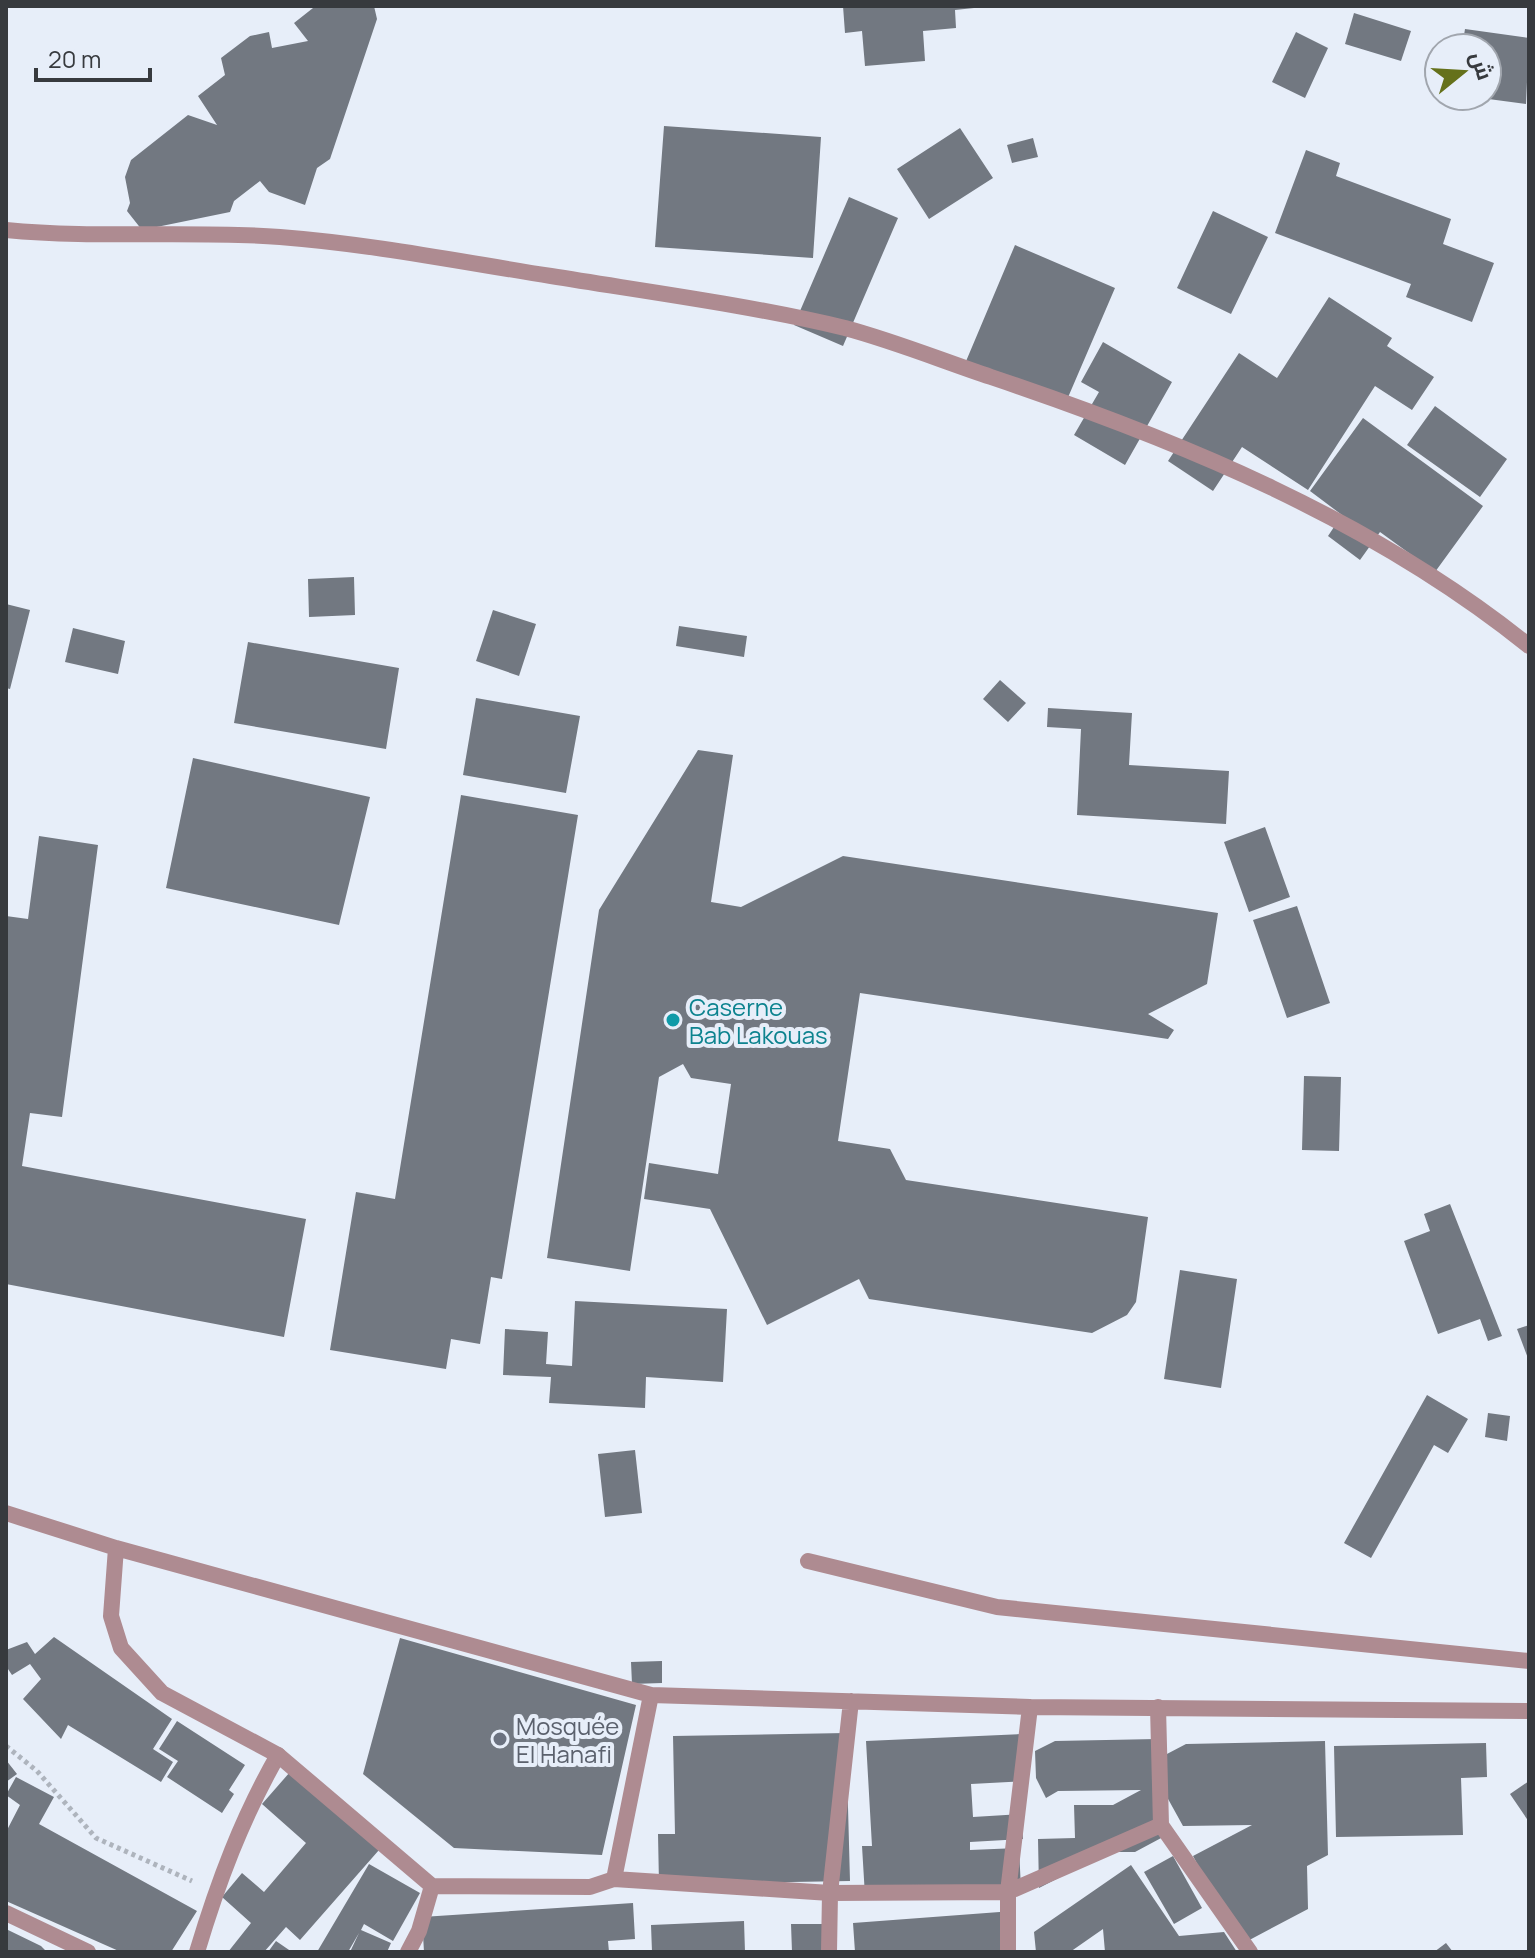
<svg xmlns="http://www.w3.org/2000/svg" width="1535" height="1958" viewBox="0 0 1535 1958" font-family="Manrope,Cairo,sans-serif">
<rect width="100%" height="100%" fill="#e7eef9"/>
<!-- building -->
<path fill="#727881" d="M324,6H374L377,19L330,159L317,168L305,205L269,192L260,181L234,201L230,212L142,230L127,211L130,203L125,177L131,160L188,115L217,125L198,96L225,75L221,58L250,36L269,32L272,48L308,41L294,23L313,8Z
M843,6H974V8L955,10L956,28L923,31L925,61L865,66L862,31L845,33Z
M1354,13L1411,31L1401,61L1345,44Z
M1465,29L1529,38L1526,104L1481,98L1487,96V48H1462Z
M1296,32L1328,48L1305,98L1272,82Z
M664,126L821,137L813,258L655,247Z
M960,128L993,178L929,219L897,169Z
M1033,138L1038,157L1012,163L1007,145Z
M1306,150L1340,163L1336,176L1451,219L1443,244L1494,263L1472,322L1406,297L1411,284L1275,233Z
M849,197L898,218L843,346L794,325Z
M1213,211L1268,237L1231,314L1177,288Z
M1015,245L1115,288L1063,409L964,366Z
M1329,297L1392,338L1387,346L1434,377L1412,410L1375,386L1308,490L1242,447L1213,491L1168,461L1239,353L1277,378Z
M1103,342L1172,382L1125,465L1074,435L1099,392L1081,382Z
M1435,406L1507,459L1480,497L1407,445Z
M1363,418L1483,506L1435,572L1380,532L1360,560L1328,536L1342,515L1310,491Z
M354,577L355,615L309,617L308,579Z
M6,604L30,610L10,689L6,688Z
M493,610L536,624L519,676L476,661Z
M679,626L747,636L744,657L676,646Z
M73,628L125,641L118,674L65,662Z
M248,642L399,668L386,749L234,723Z
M1000,680L1026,703L1008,722L983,699Z
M476,698L580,716L566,793L463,775Z
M1048,708L1132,713L1129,765L1229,771L1226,824L1077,815L1081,729L1047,727Z
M698,750L733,755L711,902L741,907L843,856L1218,913L1207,984L1148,1014L1174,1030L1168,1039L860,993L838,1141L890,1149L906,1180L1148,1217L1136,1302L1127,1315L1092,1333L869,1299L859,1279L767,1325L710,1209L644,1199L649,1163L718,1174L731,1084L691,1078L683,1064L659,1077L630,1271L547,1258L599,910Z
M193,758L370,797L339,925L166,888Z
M461,795L578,815L502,1279L491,1277L480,1344L451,1339L446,1369L330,1350L356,1192L395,1199Z
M1265,827L1290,897L1249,912L1224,842Z
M39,836L98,845L62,1117L30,1113L22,1166L306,1219L284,1337L6,1284V916L28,919Z
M1297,906L1330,1003L1287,1018L1253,920Z
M1304,1076L1341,1077L1339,1151L1302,1150Z
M1450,1204L1502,1336L1488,1341L1480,1319L1438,1334L1404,1241L1430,1231L1424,1214Z
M1180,1270L1237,1279L1221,1388L1164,1379Z
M575,1301L727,1309L723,1382L646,1377L645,1408L549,1403L551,1377L503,1375L505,1329L548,1332L546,1364L572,1366Z
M1529,1325V1361L1517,1329Z
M1427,1395L1468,1419L1448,1453L1434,1445L1371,1558L1344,1543Z
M1488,1413L1510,1416L1507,1441L1485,1437Z
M635,1450L642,1513L605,1517L598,1454Z
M54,1637L172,1719L153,1749L173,1762L161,1782L68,1725L61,1739L23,1699L41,1679L30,1664L12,1675L6,1666V1650L27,1642L35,1654Z
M400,1638L636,1705L602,1855L454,1848L363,1774Z
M662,1661V1683L632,1684L631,1662Z
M177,1721L245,1765L229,1790L234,1794L222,1813L167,1777L178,1761L159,1749Z
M846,1733L850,1881L659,1884L658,1834H675L673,1736Z
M1023,1734L1025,1781L971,1784L973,1817L1021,1814L1023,1839L970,1842V1850L1019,1848L1021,1889L865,1896L862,1846H872L866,1741Z
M1157,1739L1165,1755L1186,1744L1325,1741L1328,1855L1307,1866L1308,1909L1240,1945L1193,1856L1252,1825L1183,1826L1162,1788L1163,1837L1135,1852H1109L1039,1888L1038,1839L1075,1838L1074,1805H1113L1141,1790L1058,1791L1046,1798L1036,1778L1035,1751L1055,1741Z
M1486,1743L1487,1777L1461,1778L1463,1835L1336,1837L1334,1746Z
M6,1760L17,1774L6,1782Z
M290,1772L379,1850L300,1940L286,1927L264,1952H228L251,1923L222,1897L242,1873L264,1892L306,1843L262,1804Z
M16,1777L54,1797L39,1824L197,1911L171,1952H121L6,1901V1832L20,1805L6,1795Z
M1529,1781V1822L1510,1794Z
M1173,1856L1202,1908L1174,1924L1144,1872Z
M369,1864L420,1893L393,1941L364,1924L361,1930L391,1943L387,1952H350L359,1933L348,1952H317Z
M1131,1865L1179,1936L1224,1932L1237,1952H1105L1103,1929L1070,1952H1036L1034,1932Z
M633,1903L635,1939L608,1941L609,1952H424L422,1917Z
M1013,1911L1016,1952H855L853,1923Z
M744,1921L745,1952H652L651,1925Z
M791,1924H834L835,1952H792Z
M6,1929L41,1946L47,1952H6Z
M276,1941L292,1952H268Z
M1446,1943L1453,1952H1434Z"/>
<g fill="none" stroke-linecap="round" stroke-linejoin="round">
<!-- path -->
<path stroke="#aeb4bd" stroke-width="5" stroke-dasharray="4 4" stroke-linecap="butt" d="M6,1746L37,1771L96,1838L192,1881"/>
<!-- service -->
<path stroke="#ae8b91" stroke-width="16" d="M6,1913L88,1952
M197,1952C218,1882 242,1818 278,1755"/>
<!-- minor -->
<path stroke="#ae8b91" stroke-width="16" d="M6,230C97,239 189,230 280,237C371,244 462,262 551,276C649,292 749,305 845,328C894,341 943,361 991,377C1181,441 1371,519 1529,646
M6,1513L116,1548L651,1695L1030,1707L1529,1711
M116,1548L111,1616L121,1648L162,1693L278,1755L432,1886L419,1931L408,1952
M808,1561L997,1607L1529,1661
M1158,1707L1161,1825L1250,1952
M614,1879L651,1695
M432,1886L590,1887L614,1879L830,1893L1008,1892L1161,1825
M829,1952L830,1893L851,1701
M1008,1952V1892L1030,1707"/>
</g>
<!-- markers -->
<circle fill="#0f9aa8" stroke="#e7eef9" stroke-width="3" cx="673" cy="1020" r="8"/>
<circle fill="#6b7280" stroke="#e7eef9" stroke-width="3" cx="500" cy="1739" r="8"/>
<g text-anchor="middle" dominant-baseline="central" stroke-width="8" stroke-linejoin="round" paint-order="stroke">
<!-- culture labels -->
<g font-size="24" fill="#0d838f" stroke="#e7eef9" text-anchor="start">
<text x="689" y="1006">Caserne<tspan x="689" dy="28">Bab Lakouas</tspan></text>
</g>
<!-- worship labels -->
<g font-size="24" fill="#5b616d" stroke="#e7eef9" text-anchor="start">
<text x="516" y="1725">Mosquée<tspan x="516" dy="28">El Hanafi</tspan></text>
</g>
</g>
<!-- border -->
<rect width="1535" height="1958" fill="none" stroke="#373a3e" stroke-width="16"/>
<!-- north arrow -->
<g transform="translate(1463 72) rotate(72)"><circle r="38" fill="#e7eef9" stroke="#a1a6ae" stroke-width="2"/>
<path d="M0-6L14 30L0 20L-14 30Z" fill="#65711b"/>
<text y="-12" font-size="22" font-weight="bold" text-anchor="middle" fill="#373a3e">ش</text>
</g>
<!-- scale -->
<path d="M36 68v12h114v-12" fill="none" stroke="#373a3e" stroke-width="4"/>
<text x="48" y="68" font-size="24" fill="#373a3e" stroke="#e7eef9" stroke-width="6" paint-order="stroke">20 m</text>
</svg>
